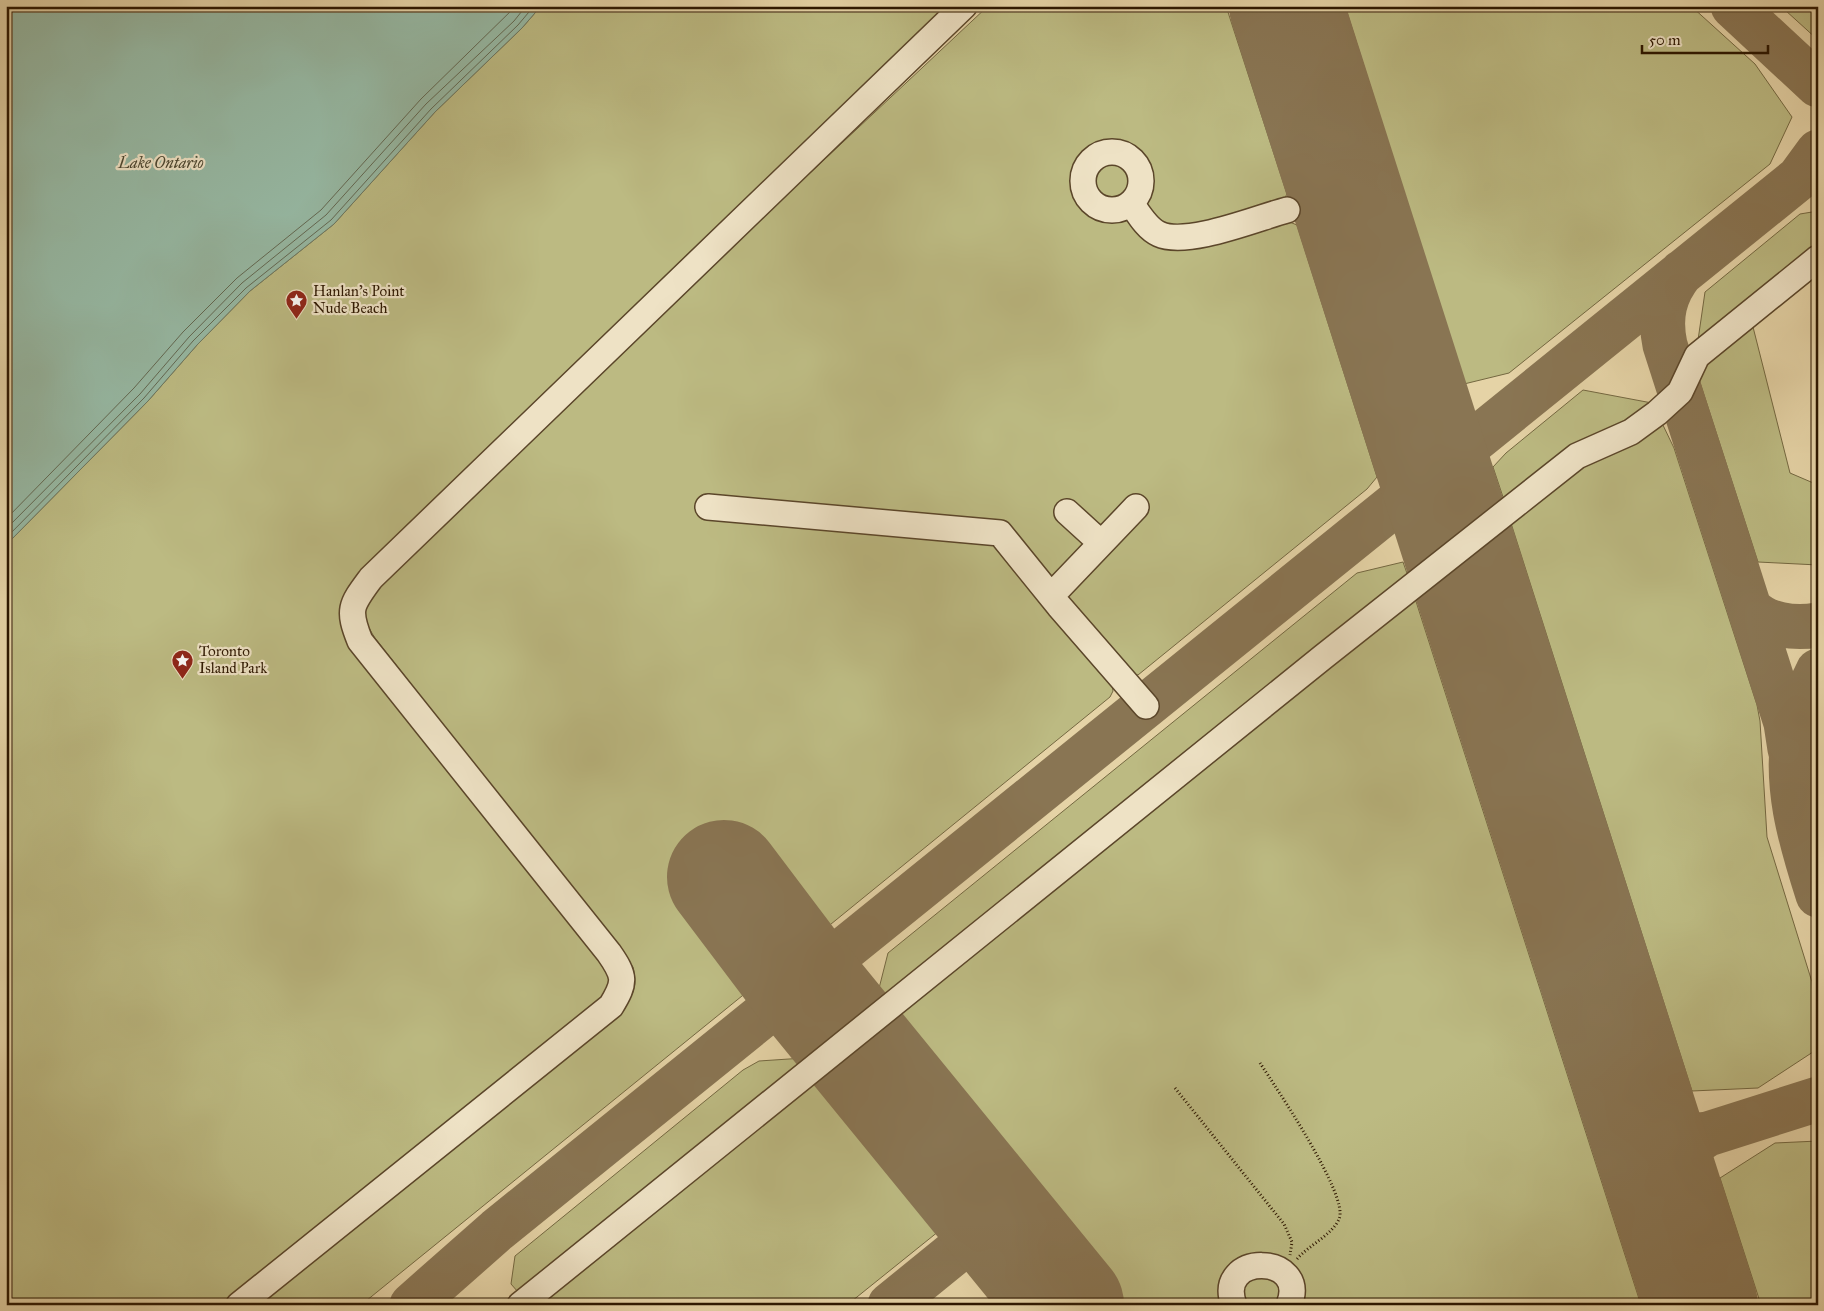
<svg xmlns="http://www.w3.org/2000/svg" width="1824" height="1311" viewBox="0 0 1824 1311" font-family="'IM FELL Great Primer',serif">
<rect width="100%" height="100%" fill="#e5d3a6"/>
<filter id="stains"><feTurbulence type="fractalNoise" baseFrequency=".004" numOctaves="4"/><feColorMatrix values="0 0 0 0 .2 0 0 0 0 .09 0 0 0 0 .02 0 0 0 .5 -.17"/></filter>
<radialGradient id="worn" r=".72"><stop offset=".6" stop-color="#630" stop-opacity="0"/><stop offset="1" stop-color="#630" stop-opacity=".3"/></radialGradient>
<!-- green -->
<path fill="#bcba82" stroke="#746841" d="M541,6H951L342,605L614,979L607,996L224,1305H6V545L148,401L197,345L250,291L334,224L435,112L522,28Z
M988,6H1226L1287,194L1282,203L1166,231L1144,205C1145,195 1147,184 1145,174C1136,132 1072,142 1077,185C1078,193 1080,200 1086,205C1097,216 1112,214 1125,219C1136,223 1145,231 1154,237L1282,219L1297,225L1377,477L1367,489L1138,675L1130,674L1112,685L1113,691L1110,697L820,933H816L749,851L690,900L758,983L361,1305H262L264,1299L624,1006C635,993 637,983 633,967L375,638C362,618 362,609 375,590L663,311Z
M1345,6H1691L1755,64L1792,117L1770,164L1509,373L1464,384Z
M1780,6H1818V40L1785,10Z
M1089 181a22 22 0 1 1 44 0a22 22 0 1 1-44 0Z
M1818,211V249L1697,347L1705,292L1800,214Z
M1818,266V275L1753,327L1790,473L1818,485V565L1758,562L1696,370Z
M1583,390L1652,403L1506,506L1493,467L1506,453Z
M1660,419L1674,448L1757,705L1760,721L1767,837L1812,982L1816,1050L1758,1088L1692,1091L1510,520L1580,462Z
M1403,562L1409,579L874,1008L888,953L1357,573Z
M1413,592L1641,1305H1114L890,1030L888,1018Z
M804,1058L814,1060L518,1292L511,1284L515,1256L743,1070L759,1061Z
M823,1074H829L949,1223L847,1305H541L539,1301Z
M1818,1141V1305H1761L1720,1178L1775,1143Z"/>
<!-- water -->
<path fill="#96b8a3" stroke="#6c7862" d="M6,6H541L522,28L435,112L334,224L250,291L197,345L148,401L6,545Z"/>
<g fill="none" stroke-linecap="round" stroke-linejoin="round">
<!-- shore -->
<path stroke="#626852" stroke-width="1" d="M6,519L134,388L183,332L237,278L321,210L421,99L516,6
M6,529L140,394L189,337L242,283L326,215L426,104L514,21L526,6
M6,538L144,398L193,341L246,288L331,220L431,109L518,25L534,6"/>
<!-- taxiway -->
<path stroke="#897553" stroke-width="45" d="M1733,6L1818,85
M1682,272C1664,294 1659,317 1665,345L1749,607C1764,626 1795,629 1818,625
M1749,607L1786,723L1790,749
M1818,671C1810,688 1801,705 1796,723C1782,780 1801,842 1818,895
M1634,1097C1658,1123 1670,1139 1708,1134L1818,1099
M1672,1216C1672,1177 1671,1155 1708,1134
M412,1305L497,1230L1799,178L1818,152
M890,1305L997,1218"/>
<!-- runway -->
<path stroke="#897553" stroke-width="114" d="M1286,6L1701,1305
M724,877L804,983L1067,1305"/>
<defs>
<path id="minor" d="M1083 181a29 29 0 1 1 58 0a29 29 0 1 1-58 0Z
M1131,203C1138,213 1147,229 1159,234C1187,247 1257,218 1287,210
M708,507L1000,533L1059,606L1146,706
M1067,512L1101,543
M1051,596L1136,507
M239,1305L611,1006C626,982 625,976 609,953L360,641C347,609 351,605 371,578L964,6
M520,1305L1323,657L1577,456L1631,432L1657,413L1680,392L1697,356L1818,258
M1234,1305C1214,1252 1310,1253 1289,1305"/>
</defs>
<!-- minor casing -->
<use href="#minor" stroke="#5b462a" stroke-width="28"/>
<!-- path -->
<path stroke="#2d1700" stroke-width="3" stroke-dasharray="1 2.5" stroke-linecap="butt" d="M1260,1063C1275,1086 1350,1197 1339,1219C1332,1235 1309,1245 1297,1259
M1175,1088L1284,1224L1292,1242L1290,1255"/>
<!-- minor -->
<use href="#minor" stroke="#eee2c5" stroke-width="25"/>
</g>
<!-- icons -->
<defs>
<symbol id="sight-pin" viewBox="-11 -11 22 30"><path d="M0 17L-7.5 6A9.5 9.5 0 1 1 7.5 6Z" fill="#8f2418" stroke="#eee2c5"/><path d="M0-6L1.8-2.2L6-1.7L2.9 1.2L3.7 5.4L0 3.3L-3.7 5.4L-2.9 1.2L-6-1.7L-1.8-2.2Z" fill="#fff"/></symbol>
</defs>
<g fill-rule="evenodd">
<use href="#sight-pin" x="284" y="288" width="25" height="34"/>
<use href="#sight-pin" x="170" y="648" width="25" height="34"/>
</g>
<g text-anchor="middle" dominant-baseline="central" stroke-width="4.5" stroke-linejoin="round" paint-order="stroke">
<!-- poi labels -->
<g font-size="15" fill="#2d1700" stroke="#eee2c5" text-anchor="start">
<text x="313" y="291">Hanlan's Point<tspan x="313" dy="17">Nude Beach</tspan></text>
<text x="199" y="651">Toronto<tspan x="199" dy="17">Island Park</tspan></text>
</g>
<!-- water labels -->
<g font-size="16" font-style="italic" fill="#4c4731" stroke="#eee2c5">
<text x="161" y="162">Lake Ontario</text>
</g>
</g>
<!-- margin -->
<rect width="1824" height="1311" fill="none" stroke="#e5d3a6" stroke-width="25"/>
<rect x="8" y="8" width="1809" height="1296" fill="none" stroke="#2d1700" stroke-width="2.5"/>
<rect x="12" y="12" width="1799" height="1286" fill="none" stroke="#2d1700"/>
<!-- scale -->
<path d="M1642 45v8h126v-8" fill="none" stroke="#2d1700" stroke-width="2.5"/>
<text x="1649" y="45" font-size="15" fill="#2d1700" stroke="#eee2c5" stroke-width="4" paint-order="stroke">50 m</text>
<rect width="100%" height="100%" filter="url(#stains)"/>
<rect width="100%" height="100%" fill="url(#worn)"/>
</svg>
